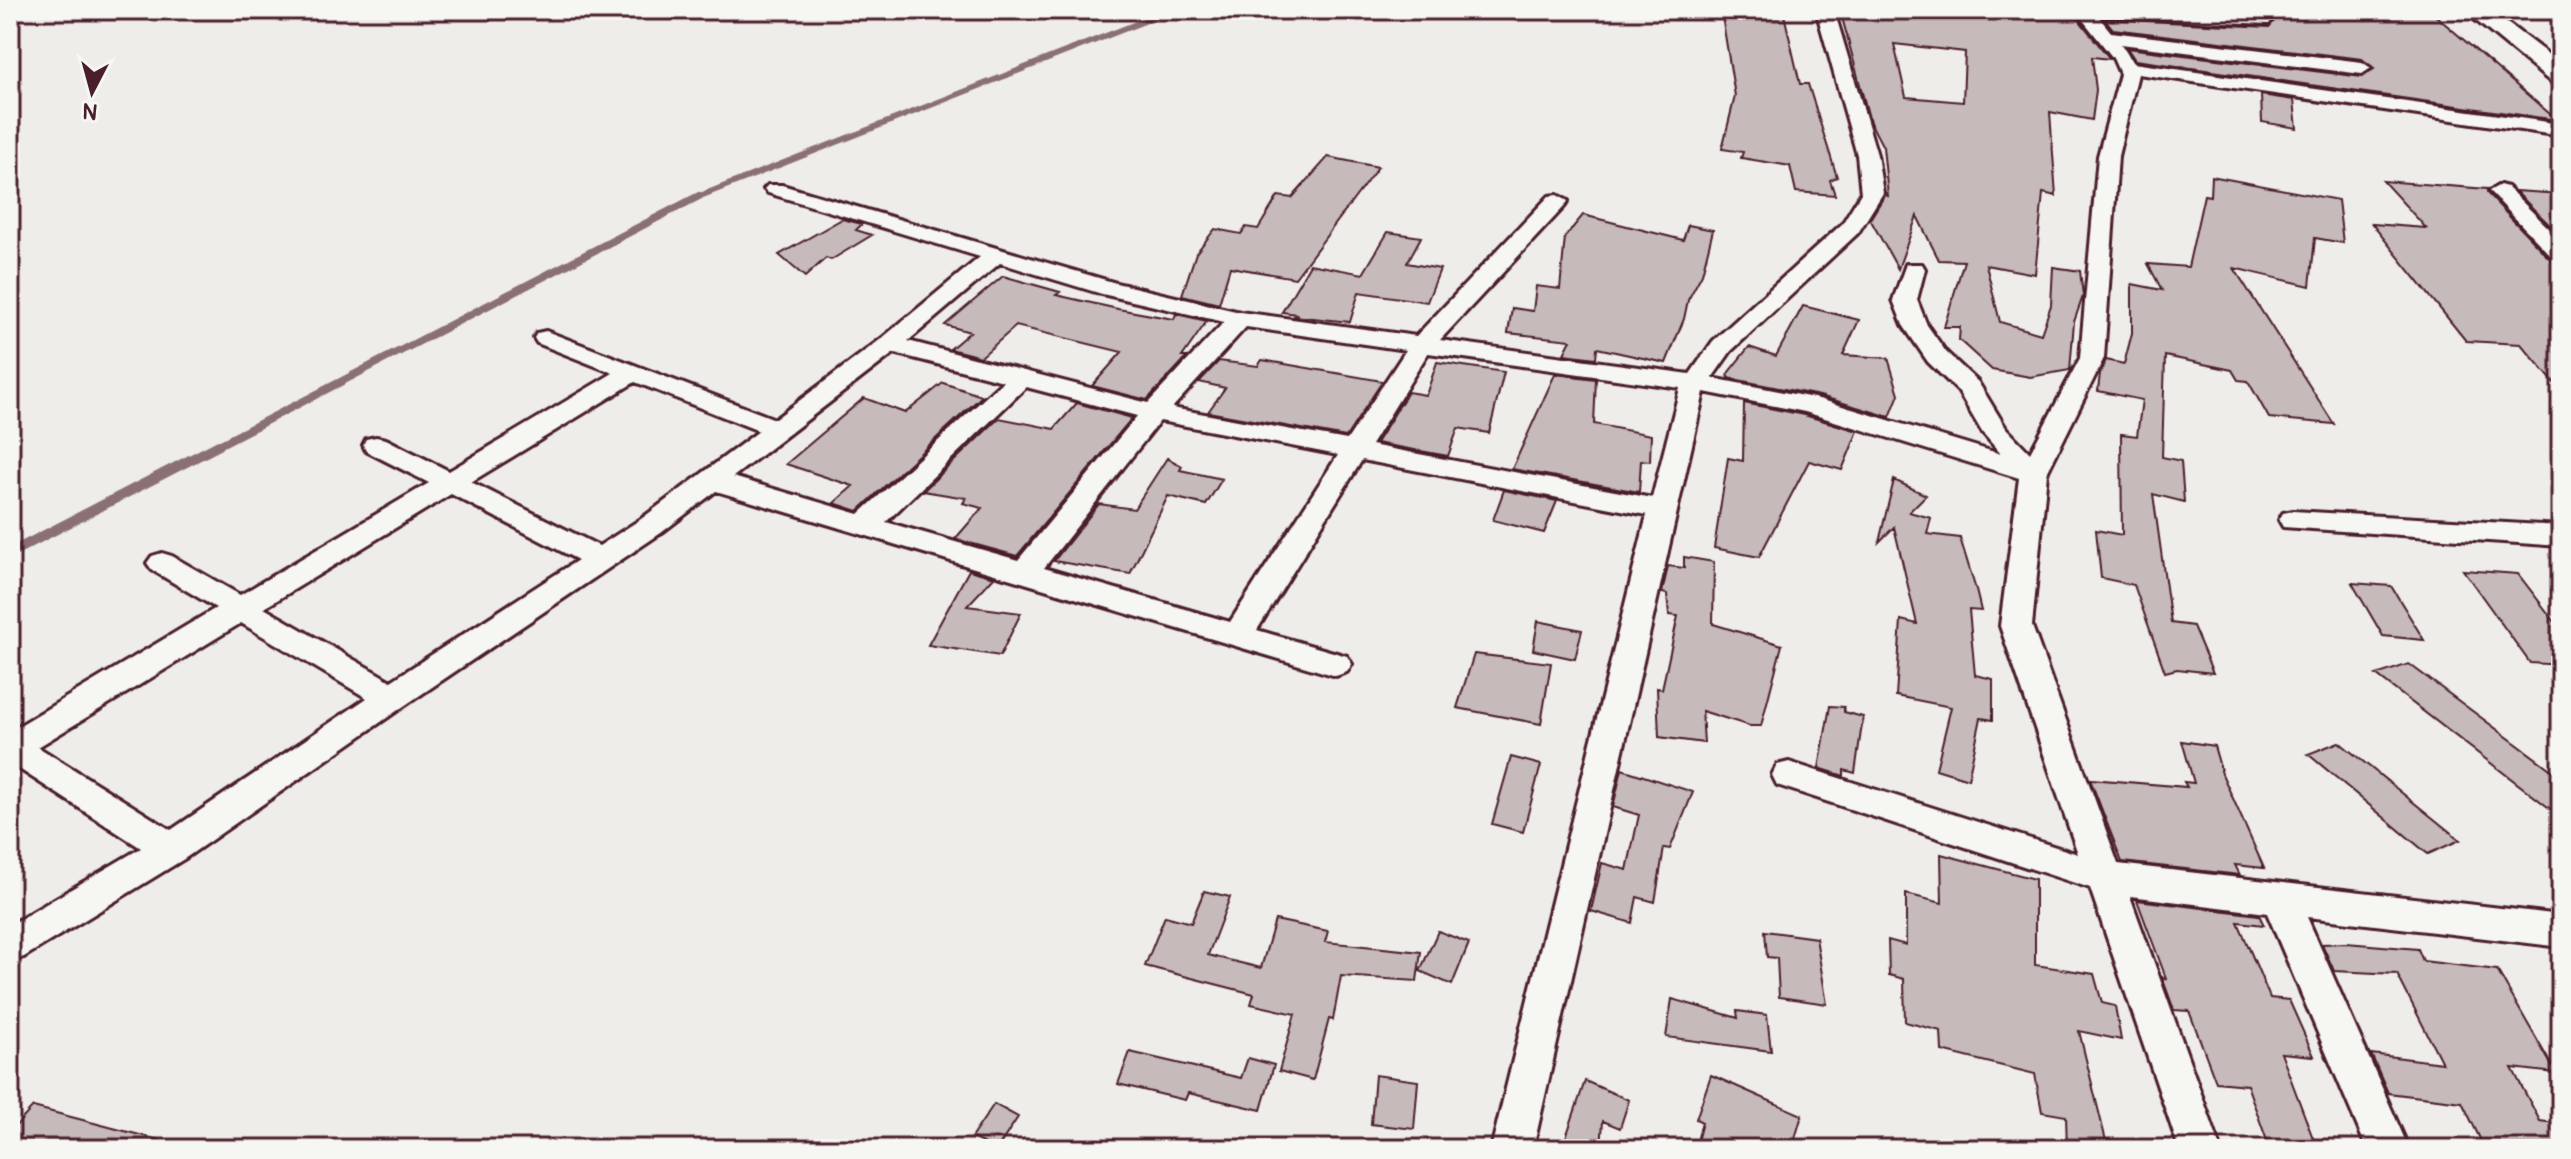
<svg xmlns="http://www.w3.org/2000/svg" width="2571" height="1159" viewBox="0 0 2571 1159" font-family="Pangolin,sans-serif">
<rect width="100%" height="100%" fill="#efedea"/>
<filter id="ink" filterUnits="userSpaceOnUse"><feTurbulence type="fractalNoise" baseFrequency=".0125" numOctaves="2"/><feDisplacementMap in="SourceGraphic" scale="16" xChannelSelector="R" yChannelSelector="G"/><feConvolveMatrix kernelMatrix="1 2 1 2 8 2 1 2 1" color-interpolation-filters="sRGB"/></filter>
<g filter="url(#ink)">
<g fill="none" stroke-linecap="round" stroke-linejoin="round">
<!-- stream-far2 -->
<path stroke="#8a6f74" stroke-width="6" d="M695,198L1172,10"/>
<!-- stream-far1 -->
<path stroke="#8a6f74" stroke-width="8" d="M215,447L699,196"/>
<!-- stream -->
<path stroke="#8a6f74" stroke-width="10" d="M10,553L219,445"/>
</g>
<!-- building -->
<path fill="#c6babb" stroke="#4a1f2b" stroke-width="2" fill-rule="evenodd" d="M1721,10H1783L1800,84H1808L1837,177L1830,180L1835,195L1796,192L1790,166L1741,158L1743,152L1722,149L1735,96Z
M1840,10H1959L2024,16L2022,10L2076,16L2110,59L2092,57L2096,90L2092,120L2050,112L2056,196L2043,193L2035,274L1986,265L2000,322L2041,334L2051,305L2053,267L2080,271L2083,296L2074,322L2070,370L2030,377L1992,370L1959,340L1960,327H1944L1964,261L1939,260L1917,216L1898,269L1870,219L1885,195L1888,196L1883,147L1870,122ZM1894,44L1965,52L1963,102L1906,97Z
M2229,10L2391,18L2383,10H2429L2557,120L2135,60L2127,48L2362,77L2374,69L2362,59L2113,29L2105,19L2269,27L2275,20L2270,13Z
M2261,95L2294,100L2297,128L2262,122Z
M1328,157L1378,167L1295,278L1230,267L1219,304L1182,295L1196,253L1215,229L1241,234L1246,227L1258,229L1278,196L1292,198Z
M2211,176L2338,200L2343,243L2315,238L2310,286L2234,268L2334,424L2269,418L2248,381L2238,380L2232,370L2165,356L2162,457L2181,461L2184,502L2153,494L2171,623L2193,626L2213,673L2177,669L2165,672L2134,585L2101,578L2096,530L2122,535L2121,434L2137,436L2142,400L2098,391L2100,373L2106,360L2124,364L2132,333V284L2162,290L2148,264L2188,267L2204,195L2210,196Z
M2383,181L2487,189V193L2551,260L2561,263V391L2521,344L2466,341L2372,224L2426,228Z
M2515,191L2561,194V236Z
M1583,215L1683,240L1688,225L1713,230L1702,274L1688,300L1684,319L1666,363L1597,348L1596,358L1564,354L1571,340L1508,333L1512,308L1533,311L1536,286L1560,289L1565,237Z
M842,219L862,224L856,230L872,235L831,260L826,258L805,277L779,255Z
M1388,232L1421,237L1407,263L1440,269L1427,302L1359,292L1350,322L1294,316L1296,314L1282,312L1310,264L1363,274Z
M1003,276L1060,292L1056,295L1118,309L1174,319L1176,314L1207,321L1182,357H1187L1147,400L1092,386L1122,352L1016,326L981,357L950,349L970,332L945,325Z
M1803,306L1859,320L1843,355L1888,358L1899,394L1890,417L1820,396L1728,378L1729,372L1749,347L1776,356Z
M1262,360L1382,381V382L1346,437L1208,412L1225,388L1199,382L1219,361L1258,366Z
M1437,362L1504,372L1489,433L1458,428L1448,456L1376,443L1408,392L1426,395Z
M1555,374L1596,379L1594,424L1651,435L1650,461L1641,460L1639,492L1512,469Z
M943,383L982,396L858,511L834,503L853,486L786,464L864,398L905,413Z
M1077,403L1132,418L1017,556L955,539L982,508L963,503L966,498L923,491L999,418L1054,429Z
M1744,403L1804,415L1858,431L1842,470L1809,461L1759,557L1714,548L1728,458L1743,461Z
M1167,458L1182,466L1180,470L1222,479L1206,505L1168,496L1130,574L1054,561L1099,504L1134,509Z
M1894,480L1926,495L1909,512L1931,518L1927,534L1960,538L1976,590L1981,611L1969,610L1975,675L1993,679V720L1981,718L1968,779L1936,769L1951,707L1896,696L1901,620L1917,624L1894,527L1879,542Z
M1504,490L1557,501L1544,533L1493,520Z
M1684,557L1714,562L1713,624L1782,645L1761,726H1750L1702,711L1704,743L1659,737L1657,688L1662,689L1678,616L1669,615L1667,594L1662,593L1668,566L1684,568Z
M969,570L994,577L967,606L1021,613L1000,656L928,645Z
M2463,570L2518,574L2561,630V665L2530,663Z
M2352,583L2391,586L2424,640L2383,636Z
M1538,621L1582,630L1575,659L1533,650Z
M1474,654L1551,663L1541,724L1457,708Z
M2409,664L2561,777V817L2376,675Z
M1830,706L1844,707V712L1863,717L1855,773L1844,770V776L1819,768Z
M2182,741L2214,746L2222,774L2264,868L2235,865L2240,875L2122,862L2090,779L2187,787L2184,782L2194,783Z
M2339,742L2460,840L2428,854L2308,754Z
M1511,757L1541,765L1523,832L1492,824Z
M1622,769L1693,792L1670,849L1664,848L1655,902L1637,897L1632,923L1591,911L1602,863L1627,870L1639,815L1613,807Z
M1941,854L2035,879V965L2094,974L2102,1003L2115,1006L2121,1040L2079,1031L2108,1149H2067L2066,1116L2042,1112L2035,1074L1942,1051L1941,1031L1905,1022L1904,979L1889,975L1888,940L1906,945V894L1942,903Z
M1204,891L1230,897L1208,955L1261,968L1275,920L1328,931L1325,942L1421,952L1417,981L1341,976L1333,1020L1329,1019L1313,1080L1279,1071L1295,1014L1251,1004L1254,994L1145,966L1165,916L1191,923Z
M2137,900L2259,915L2264,925L2238,922L2270,998L2289,1000L2314,1056L2281,1053L2317,1149H2270L2247,1085L2216,1082L2189,1011L2174,1010L2162,977L2166,978Z
M1438,931L1469,943L1452,985L1420,971Z
M1765,931L1816,938L1827,1004L1779,997L1777,958L1767,957Z
M2346,943L2418,949L2423,961L2497,970L2556,1073L2512,1068L2540,1121L2561,1124V1149H2485L2462,1102L2388,1093L2371,1054L2442,1063L2397,974L2334,971L2322,944Z
M1672,999L1738,1018L1737,1011L1767,1015L1771,1051L1666,1037Z
M1130,1052L1241,1078L1248,1058L1274,1065L1261,1110L1188,1093L1185,1100L1118,1084Z
M1375,1075L1418,1081L1414,1129L1371,1124Z
M1711,1075L1802,1115L1792,1149H1695L1702,1122L1696,1119Z
M1585,1081L1629,1100L1620,1128L1603,1121L1601,1149H1562Z
M994,1104L1018,1117L997,1149L971,1138Z
M33,1107L159,1140L158,1149H10V1132Z"/>
<g fill="none" stroke-linecap="round" stroke-linejoin="round">
<defs>
<path id="minor" d="M1816,10H1834L1877,155L1883,193L1858,233L1731,351L1712,378L1819,399L2001,454L1982,432L1958,391L1928,362L1903,325L1893,300L1906,264H1922L1925,269L1917,300L1927,325L1946,352L1978,382L2006,428L2030,453L2080,358L2098,156L2120,74L2113,58L2075,10H2178L2263,15L2269,16L2272,20L2269,24L2098,16L2111,32L2362,62L2371,68L2362,74L2121,44L2133,63L2561,124V136L2138,74L2118,156L2104,358L2047,473L2032,626L2118,864L2561,915V947L2307,917L2409,1149H2367L2267,913L2130,896L2221,1149H2179L2090,888L1777,785L1772,775L1777,765L1789,762L2078,854L2000,626L2019,478L1805,412L1704,392L1533,1149H1491L1647,515L1362,460L1257,630L1347,656L1352,664L1347,672L1336,676L716,491L661,533L404,706L184,859L24,957L10,962V925L141,848L10,763V731L216,608L152,570L147,563L152,556L162,553L172,556L240,595L429,483L366,451L363,445L366,439L376,437L386,439L449,471L613,373L537,343L534,338L537,333L546,331L775,419L881,339L980,257L768,193L764,189L768,185H782L1116,283L1240,312L1416,336L1549,196L1557,195L1568,201L1565,206L1440,340L1690,374L1713,341L1842,224L1861,193L1857,155ZM1000,263L1102,294L1224,322L1148,403L908,341ZM1246,327L1406,350L1347,440L1172,408ZM894,353L1003,381L859,514L733,477ZM1428,353L1680,388L1652,498L1371,445ZM635,382L759,431L641,519L599,546L471,482ZM1026,387L1137,416L1018,560L886,522ZM1160,421L1338,455L1230,622L1044,568ZM451,494L578,560L391,681L264,608ZM241,623L367,698L171,830L38,747Z
M2500,185L2507,187L2561,240V260L2553,258L2493,195L2489,191Z
M2293,511L2561,526V546L2283,527L2279,520L2283,513Z"/>
<path id="secondary" d="M2463,10H2490L2561,64V85L2552,83Z"/>
</defs>
<!-- minor casing -->
<use href="#minor" stroke="#4a1f2b" stroke-width="6"/>
<!-- secondary casing -->
<use href="#secondary" stroke="#4a1f2b" stroke-width="6"/>
<!-- minor -->
<use href="#minor" fill="#f6f6f2" fill-rule="evenodd"/>
<!-- secondary -->
<use href="#secondary" fill="#f6f6f2" fill-rule="evenodd"/>
</g>
</g>
<!-- margin -->
<rect width="2571" height="1159" fill="none" stroke="#f6f6f2" stroke-width="40"/>
<rect x="20" y="20" width="2531" height="1119" fill="none" stroke="#4a1f2b" stroke-width="3" filter="url(#ink)"/>
<!-- north arrow -->
<g transform="translate(92 92) rotate(186)" stroke="#f6f6f2" stroke-width="6" paint-order="stroke">
<path d="M0-6L14 30L0 20L-14 30Z" fill="#4a1f2b"/>
<text y="-12" font-size="22" font-weight="bold" text-anchor="middle" fill="#4a1f2b">N</text>
</g>
</svg>
